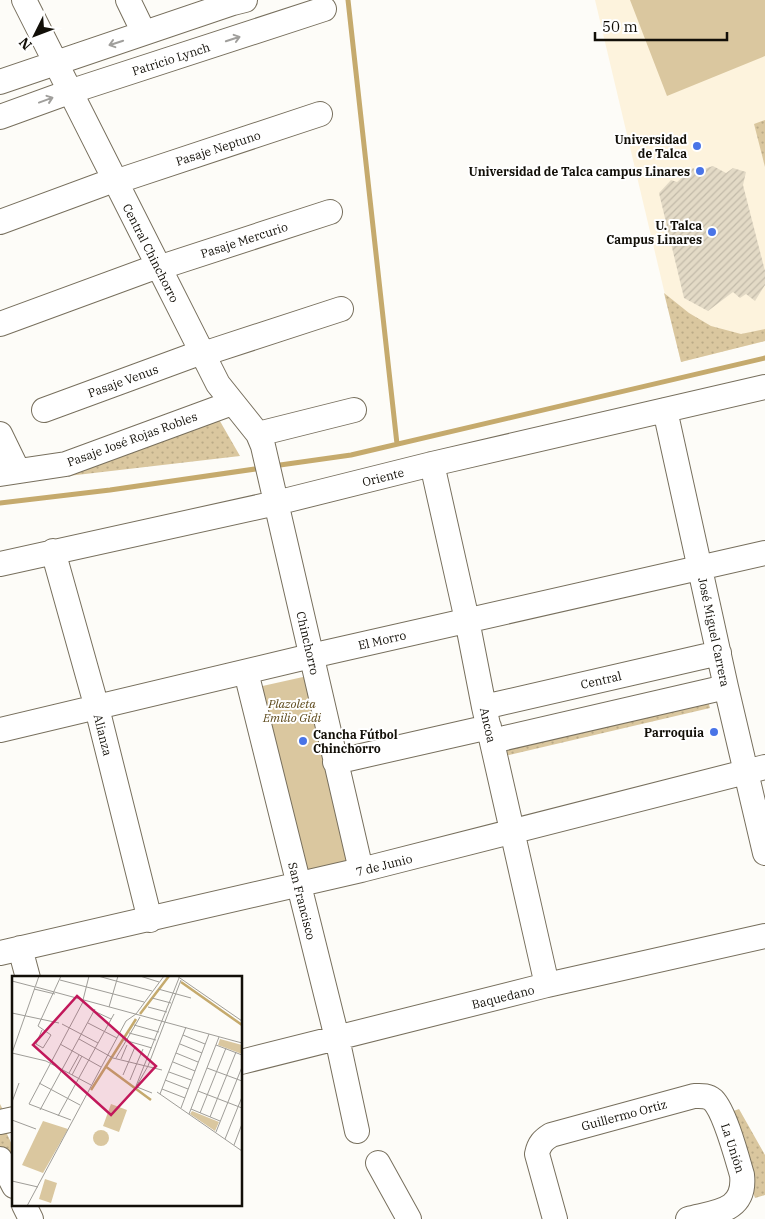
<svg xmlns="http://www.w3.org/2000/svg" width="765" height="1219" viewBox="0 0 765 1219" font-family="'IBM Plex Serif',serif">
<defs>
<pattern id="grass-dots" width="8" height="8" patternUnits="userSpaceOnUse" patternTransform="scale(1.25)"><rect width="8" height="8" fill="#dac79f"/><path d="M2 2h.1M6 6h.1" fill="none" stroke="#baaa87" stroke-width="1.8" stroke-linecap="round"/></pattern>
<pattern id="building-hatch" width="6" height="6" patternUnits="userSpaceOnUse" patternTransform="scale(1.25)"><rect width="6" height="6" fill="#e3dac6"/><path d="M-1 1l2-2M0 6l6-6M5 7l2-2" fill="none" stroke="#c2baa9"/></pattern>
</defs>
<rect width="100%" height="100%" fill="#fdfcf8"/>
<!-- built -->
<path fill="#fdf3dd" d="M595,0H765V341L681,362Z"/>
<!-- grass -->
<path fill="url(#grass-dots)" d="M765,120V167L754,124Z
M664,293L689,313L711,326L741,334L765,329V341L681,362Z
M217,416L240,456L68,476Z
M703,683L710,708L500,757L495,734Z
M0,1104L14,1131L7,1134L14,1149V1179L0,1152Z
M739,1109L765,1155V1195L755,1198L725,1114Z"/>
<!-- park -->
<path fill="#dac79f" d="M630,0H765V56L667,96Z
M312,675L355,863L308,874L258,687Z"/>
<g fill="none" stroke-linecap="round" stroke-linejoin="round">
<!-- stream -->
<path stroke="#c5aa6d" stroke-width="5" d="M348,0L397,444
M273,466L351,455L765,358
M0,503L110,490L262,468"/>
</g>
<!-- building -->
<path fill="url(#building-hatch)" d="M713,166L726,173L733,168L746,172L743,185L765,271V285L755,301L746,294L740,298L733,292L708,311L684,298L659,193L671,180L677,182L693,168L698,171Z"/>
<g fill="none" stroke-linecap="round" stroke-linejoin="round">
<defs>
<path id="minor" d="M24,0L218,384L258,434L263,446L361,870
M128,0L144,33
M0,82L233,3L245,0
M0,117L69,92L324,9
M115,182L320,114
M0,222L114,180
M158,268L330,212
M0,324L158,266
M203,354L341,309
M44,410L202,352
M665,410L726,687L765,853
M0,434L18,471
M258,434L354,410
M432,464L467,620L484,707L547,985
M0,474L66,464L232,403
M53,551L97,708L150,920
M0,564L276,503L432,464L765,387
M246,672L337,1038L357,1131
M484,707L719,653
M0,730L311,656L765,553
M492,741L726,687
M335,762L489,727
M20,948L28,978
M0,953L361,870L765,767
M241,1062L547,985L765,936
M0,1122L14,1119
M0,1159L14,1186
M378,1163L409,1219
M24,1205L31,1219
M555,1219L537,1154C539,1144 543,1140 551,1135L694,1096C701,1096 707,1095 713,1100C725,1112 737,1158 742,1175C746,1212 715,1212 688,1219"/>
</defs>
<!-- minor casing -->
<use href="#minor" stroke="#776f5d" stroke-width="26"/>
<!-- minor -->
<use href="#minor" stroke="#fff" stroke-width="24"/>
</g>
<!-- one-way arrows -->
<defs><path id="oneway-shaft" d="M-6 0H5M1.5-3L5.5 0L1.5 3" fill="none" stroke-width="1.6" stroke-linecap="round" stroke-linejoin="round" transform="scale(1.25)"/></defs>
<g stroke="#a09f9c">
<use href="#oneway-shaft" transform="translate(233 39) rotate(-18)"/>
<use href="#oneway-shaft" transform="translate(116 43) rotate(162)"/>
<use href="#oneway-shaft" transform="translate(46 100) rotate(-20)"/>
</g>
<!-- markers -->
<g fill="#4974e7" stroke="#fff" stroke-width="2">
<circle cx="697" cy="146" r="5"/>
<circle cx="700" cy="171" r="5"/>
<circle cx="712" cy="232" r="5"/>
<circle cx="714" cy="732" r="5"/>
<circle cx="303" cy="741" r="5"/>
</g>
<g text-anchor="middle" dominant-baseline="central" stroke-width="4" stroke-linejoin="round" paint-order="stroke">
<!-- street labels -->
<g font-size="12" fill="#120f08" stroke="#fff">
<text transform="translate(171 59) rotate(-18)">Patricio Lynch</text>
<text transform="translate(218 148) rotate(-18)">Pasaje Neptuno</text>
<text transform="translate(244 240) rotate(-18)">Pasaje Mercurio</text>
<text transform="translate(151 253) rotate(63)">Central Chinchorro</text>
<text transform="translate(123 381) rotate(-20)">Pasaje Venus</text>
<text transform="translate(132 439) rotate(-20)">Pasaje José Rojas Robles</text>
<text transform="translate(383 477) rotate(-14)">Oriente</text>
<text transform="translate(714 632) rotate(78)">José Miguel Carrera</text>
<text transform="translate(382 640) rotate(-13)">El Morro</text>
<text transform="translate(308 643) rotate(77)">Chinchorro</text>
<text transform="translate(601 680) rotate(-13)">Central</text>
<text transform="translate(488 725) rotate(77)">Ancoa</text>
<text transform="translate(103 735) rotate(76)">Alianza</text>
<text transform="translate(384 865) rotate(-14)">7 de Junio</text>
<text transform="translate(302 901) rotate(76)">San Francisco</text>
<text transform="translate(503 997) rotate(-14)">Baquedano</text>
<text transform="translate(624 1115) rotate(-15)">Guillermo Ortiz</text>
<text transform="translate(733 1148) rotate(72)">La Unión</text>
</g>
<!-- poi labels -->
<g font-size="12" font-weight="bold" fill="#120f08" stroke="#fff" text-anchor="end">
<text x="687" y="139">Universidad<tspan x="687" dy="14">de Talca</tspan></text>
<text x="690" y="171">Universidad de Talca campus Linares</text>
<text x="702" y="225">U. Talca<tspan x="702" dy="14">Campus Linares</tspan></text>
<text x="704" y="732">Parroquia</text>
<text x="313" y="734" text-anchor="start">Cancha Fútbol<tspan x="313" dy="14">Chinchorro</tspan></text>
</g>
<!-- park labels -->
<g font-size="12" font-style="italic" fill="#5d491a" stroke="#fff">
<text x="292" y="703">Plazoleta<tspan x="292" dy="14">Emilio Gidi</tspan></text>
</g>
</g>
<!-- overview -->
<g transform="translate(12 976)">
<rect width="230" height="230" fill="#fdfcf8"/>
<path d="M81 162a8 8 0 1 1 16 0a8 8 0 1 1-16 0Z" fill="#dac79f"/>
<path d="M208,63L230,69V78L206,69ZM99,128L115,134L107,156L91,150ZM180,135L207,146L203,155L178,138ZM31,145L56,153L31,197L10,189ZM33,203L45,207L39,227L27,223Z" fill="#dac79f"/>
<path fill="none" stroke="#c5aa6d" stroke-width="2.5" d="M169,6L230,49M128,38L157,0M93,90L139,124M79,114L124,43"/>
<path fill="none" stroke="#9f9d98" stroke-width="1" d="M86,0L140,15M128,0L147,6M165,0L230,45M48,4L132,26M0,5L23,11M24,11L230,67M22,13L43,18M146,13L179,22M140,22L159,27M71,24L77,0M97,31L106,0M136,31L155,36M82,35L99,43M0,37L47,47M76,47L105,62M50,48L86,67M122,49L147,56M30,54L24,68L31,72L39,59L26,50L49,0M117,57L144,64M171,59L193,68M67,63L101,82L150,94M112,64L140,72M48,68L89,91M168,68L190,77M204,69L230,79M0,77L34,85L79,109M0,77L27,0M164,77L186,86M104,82L128,41M109,83L115,69M117,85L123,71M161,86L183,95M125,87L131,73M195,92L230,105M157,96L179,104M57,97L67,79M60,99L70,80M111,99L117,85M118,104L125,87M153,104L176,113M27,107L68,129M124,110L167,2M124,111L136,90L169,4M125,111L140,117M150,113L173,122M186,115L230,132M145,116L230,175M148,118L174,51M0,126L7,107M169,132L197,58M179,133L208,145M28,134L83,33M188,137L214,72M177,138L207,61M46,140L102,38M198,141L224,76M0,144L24,153M59,144L17,128L72,24M204,156L230,91M213,163L230,121M222,169L230,148M0,205L26,211M15,230L114,45L124,38L152,0"/>
<path fill="#c2185b" fill-opacity="0.15" stroke="#c2185b" stroke-width="2.5" d="M65,20L144,90L99,139L21,69Z"/>
<rect width="230" height="230" fill="none" stroke="#120f08" stroke-width="2.5"/>
</g>
<!-- north arrow -->
<g transform="translate(35 35) rotate(228)" stroke="#ffffff" stroke-width="4" paint-order="stroke">
<path d="M0-4L9 19L0 12L-9 19Z" fill="#120f08"/>
<text y="-8" font-size="14" font-weight="bold" text-anchor="middle" fill="#120f08">N</text>
</g>
<!-- scale -->
<path d="M595 32v8h132v-8" fill="none" stroke="#120f08" stroke-width="2.5"/>
<text x="602" y="32" font-size="15" fill="#120f08" stroke="#ffffff" stroke-width="4" paint-order="stroke">50 m</text>
</svg>
